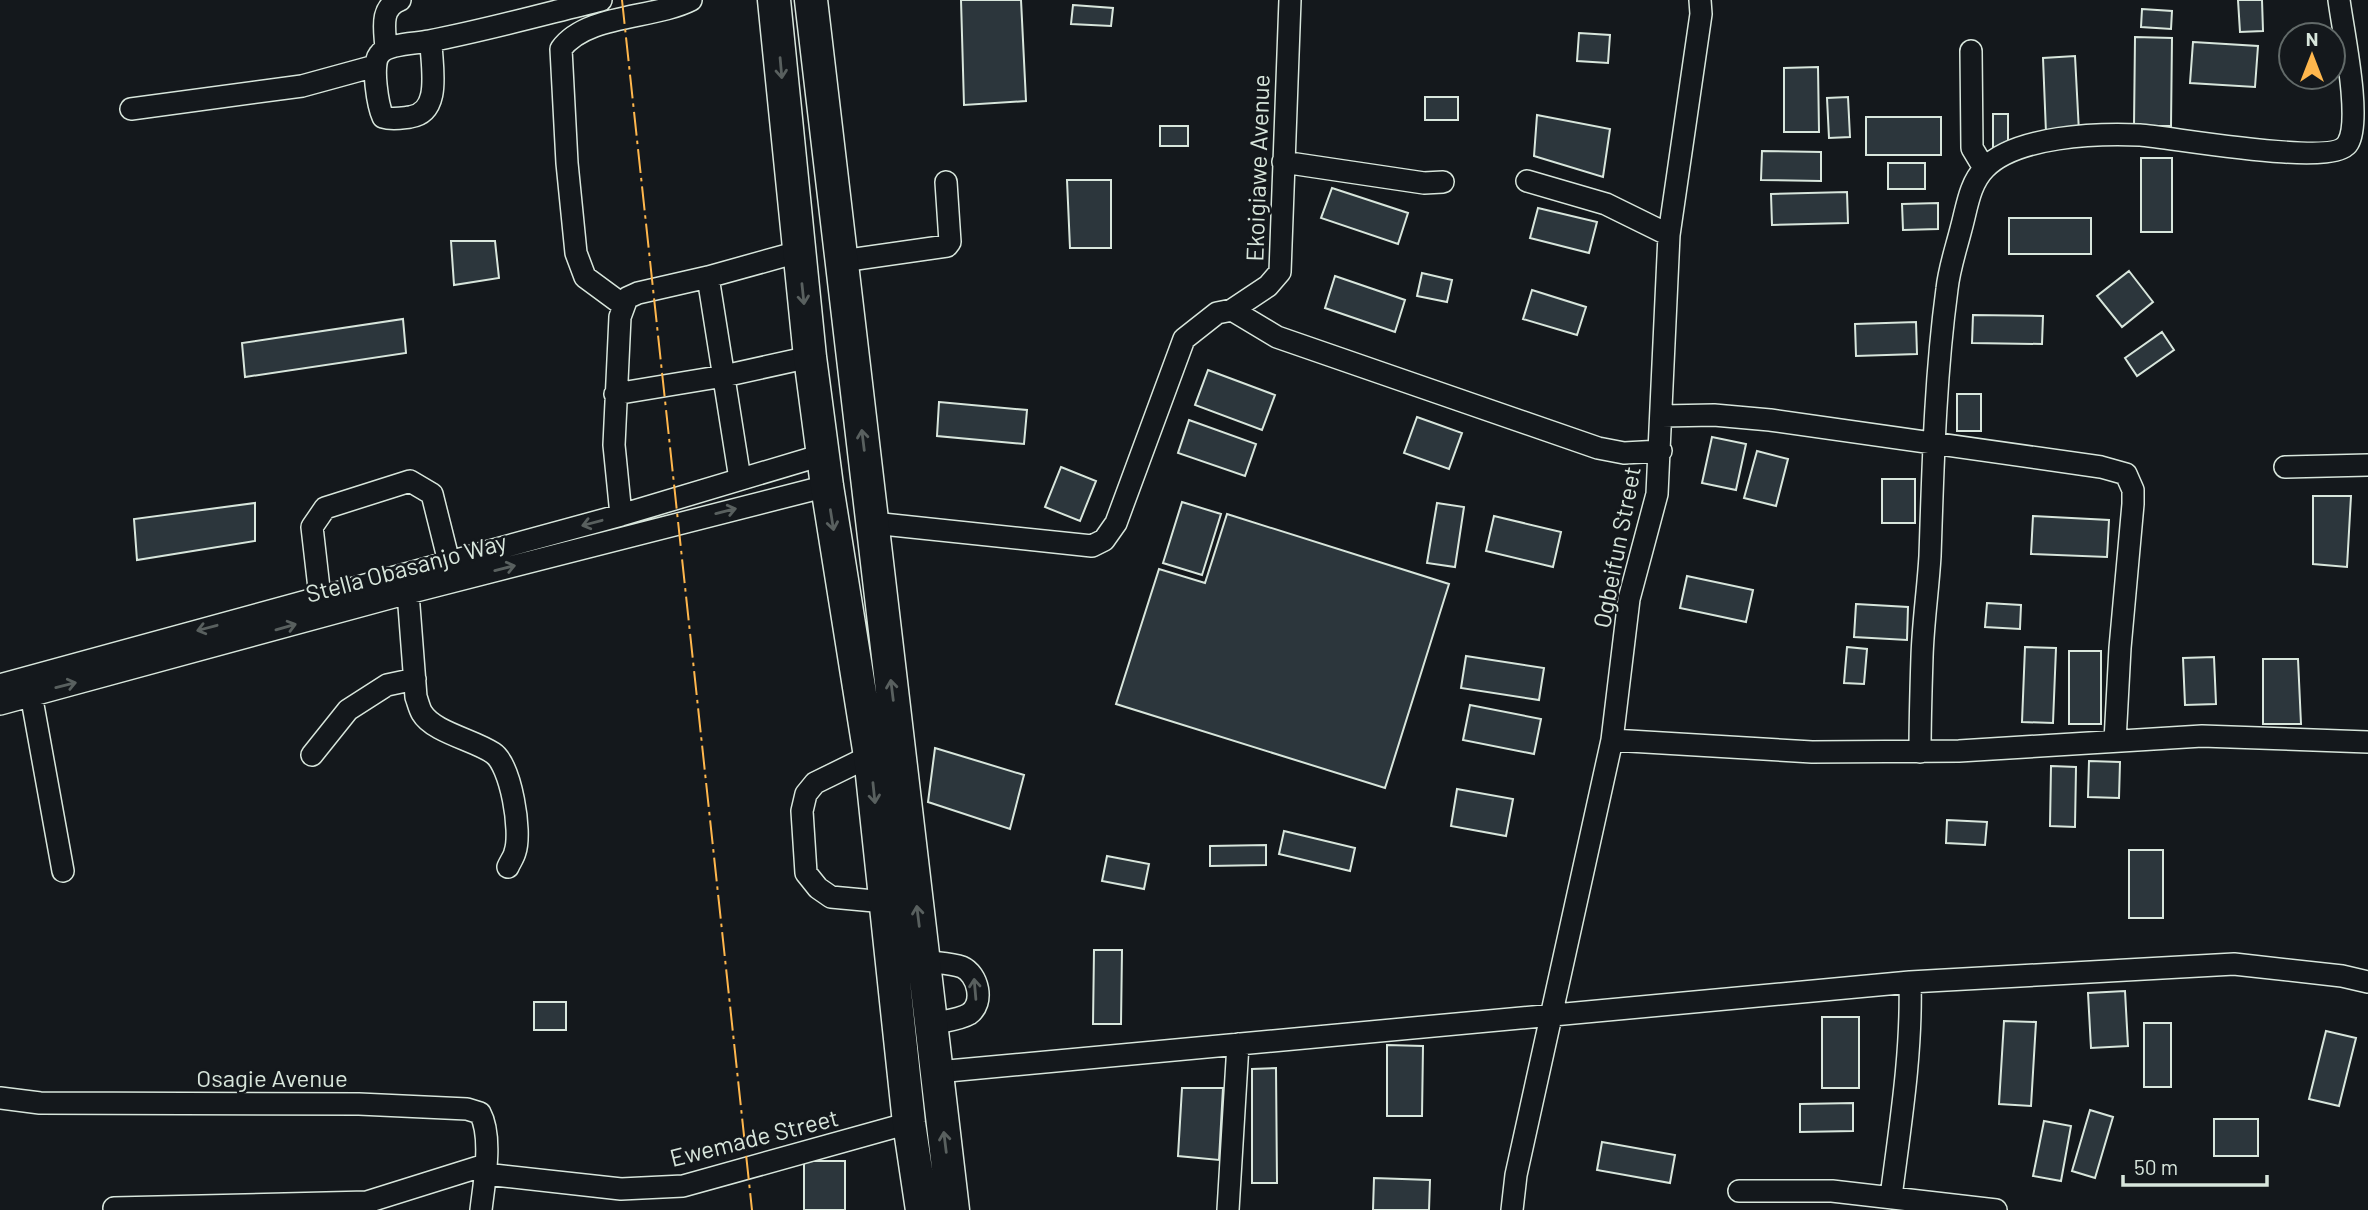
<svg xmlns="http://www.w3.org/2000/svg" width="2368" height="1210" viewBox="0 0 2368 1210" font-family="Barlow,sans-serif">
<rect width="100%" height="100%" fill="#14181c"/>
<!-- building -->
<path fill="#2c363c" stroke="#d8e6dc" stroke-width="2" d="M961,0H1021L1026,101L964,105Z
M2238,0H2262L2263,31L2240,32Z
M1073,5L1113,8L1111,26L1071,24Z
M2142,9L2172,11L2171,29L2141,27Z
M1579,33L1610,35L1608,63L1577,61Z
M2135,37L2172,38L2171,126H2134Z
M2193,42L2258,46L2255,87L2190,83Z
M2075,56L2079,132L2046,133L2043,58Z
M1818,67L1819,132H1784V68Z
M1425,97H1458V120H1425Z
M1848,97L1850,137L1829,138L1827,98Z
M1993,114H2008V148H1993Z
M1537,115L1610,129L1603,177L1534,156Z
M1866,117H1941V155H1866Z
M1160,126H1188V146H1160Z
M1762,151L1821,152V181L1761,180Z
M2141,158H2172V232H2141Z
M1888,163H1925V189H1888Z
M1067,180H1111V248H1070Z
M1332,188L1408,213L1398,244L1321,218Z
M1847,192L1848,223L1772,225L1771,194Z
M1938,203V229L1903,230L1902,204Z
M1538,208L1597,222L1589,253L1530,238Z
M2009,218H2091V254H2009Z
M451,241H495L499,278L454,285Z
M2129,271L2153,302L2122,327L2097,296Z
M1422,273L1452,280L1447,302L1417,296Z
M1335,276L1405,300L1395,332L1325,308Z
M1532,290L1586,307L1577,335L1523,319Z
M1973,315L2043,316L2042,344L1972,343Z
M403,319L406,353L245,377L242,343Z
M1916,322L1917,354L1856,356L1855,324Z
M2162,332L2174,350L2137,376L2125,358Z
M1208,370L1275,395L1262,430L1195,405Z
M1957,394H1981V431H1957Z
M939,402L1027,410L1024,444L937,436Z
M1417,417L1462,433L1449,469L1404,453Z
M1189,420L1256,444L1245,476L1178,453Z
M1712,437L1746,444L1736,490L1702,483Z
M1757,451L1788,459L1776,506L1744,498Z
M1061,467L1096,481L1080,521L1045,507Z
M1882,479H1915V523H1882Z
M2313,496H2351L2347,567L2313,564Z
M1182,502L1221,514L1202,575L1163,563Z
M255,503V541L137,560L134,519Z
M1437,503L1464,507L1455,567L1427,563Z
M1227,514L1449,584L1385,788L1116,704L1159,569L1205,583Z
M1494,516L1561,532L1553,567L1486,551Z
M2033,516L2109,520L2107,557L2031,554Z
M1687,576L1753,590L1746,622L1680,608Z
M1987,603L2021,605L2020,629L1985,627Z
M1856,604L1908,607L1907,640L1854,637Z
M1847,647L1867,649L1864,684L1844,683Z
M2025,647L2056,648L2053,723L2022,722Z
M2069,651H2101V724H2069Z
M1466,656L1544,668L1539,700L1461,688Z
M2214,657L2216,704L2185,705L2183,658Z
M2263,659H2298L2301,724H2263Z
M1470,705L1541,719L1534,754L1463,740Z
M935,748L1024,775L1010,829L928,802Z
M2089,761L2120,762L2119,798L2088,797Z
M2051,766L2076,767L2075,827L2050,826Z
M1457,789L1513,799L1506,836L1451,826Z
M1947,820L1987,822L1985,845L1946,843Z
M1284,831L1355,848L1350,871L1279,854Z
M1266,845V865L1210,866V846Z
M2129,850H2163V918H2129Z
M1107,856L1149,864L1144,889L1102,881Z
M1094,950H1122L1121,1024H1093Z
M2125,991L2128,1046L2091,1048L2088,993Z
M534,1002H566V1030H534Z
M1822,1017H1859V1088H1822Z
M2004,1021L2036,1022L2031,1106L1999,1104Z
M2144,1023H2171V1087H2144Z
M2326,1031L2356,1038L2339,1106L2309,1099Z
M1387,1045L1423,1046L1422,1116H1387Z
M1276,1068L1277,1183H1252V1069Z
M1182,1088H1223L1219,1160L1178,1156Z
M1853,1103V1131L1800,1132V1104Z
M2090,1110L2113,1117L2095,1178L2072,1171Z
M2214,1119H2258V1156H2214Z
M2044,1121L2071,1126L2061,1181L2033,1176Z
M1602,1142L1675,1155L1670,1183L1597,1170Z
M804,1161H845V1210H804Z
M1374,1178L1430,1180L1429,1210H1373Z"/>
<g fill="none" stroke-linecap="round" stroke-linejoin="round">
<defs>
<path id="minor" d="M431,41C431,65 443,112 410,117C401,118 392,120 383,117C378,106 371,65 379,55C387,43 416,44 429,41C487,30 544,14 601,0
M386,49C385,30 379,8 400,0
M1971,51L1972,148L1984,168
M131,109L302,86L375,66
M1283,162L1424,183L1443,182
M1527,181L1606,204L1669,235
M842,261L947,246L950,242L946,182
M708,277L740,479
M623,305L585,277L576,253L567,163L561,49C586,14 654,19 691,0
M1232,310L1277,337L1598,448L1624,453L1661,451
M615,394L724,376L810,357
M1662,416L1714,415L1770,420L2101,467L2126,474L2133,490V504L2120,648L2115,741
M2285,467L2368,465
M621,515L614,445L620,317L627,298L638,293L708,277L798,252
M873,523L1092,546L1104,540L1116,523L1184,339L1217,313L1232,310L1268,286L1280,272L1290,0
M408,593L416,697C418,702 419,708 422,713C433,732 474,740 493,753C511,765 522,832 515,852C514,857 510,862 508,867
M320,597L312,527L325,508L410,481L432,494L449,562
M0,685L621,515L822,455
M31,694L63,871
M0,704L408,593L827,486
M1612,740L1812,752L1959,751L2202,736L2368,742
M1920,752C1920,720 1921,688 1922,657C1923,623 1928,590 1930,556C1933,467 1935,378 1947,289C1949,269 1956,249 1961,229C1967,208 1969,184 1985,168C2016,136 2097,133 2140,135C2172,137 2334,168 2348,143C2362,119 2343,31 2339,0
M312,755L348,710L387,685L415,679
M870,756L815,783L806,794L802,811L806,873L818,888L831,897L885,902
M924,961C936,963 951,963 962,967C978,974 985,1003 969,1014C959,1020 943,1021 931,1024
M937,1072L1910,982L2234,964L2342,976L2368,982
M0,1098L40,1103L359,1104L467,1109L480,1113C493,1137 484,1183 481,1210
M485,1174L621,1189L683,1186L909,1123
M1739,1191H1832L1996,1210
M1891,1197C1900,1126 1912,1054 1910,982
M114,1208L367,1202L485,1165
M1228,1210L1238,1044
M1512,1210L1516,1175L1612,740L1629,599L1657,494L1669,235L1701,14L1700,0"/>
<path id="highway" d="M774,0L810,357L827,486L870,756L909,1123L922,1210
M811,0L953,1210"/>
</defs>
<!-- minor casing -->
<use href="#minor" stroke="#d8e6dc" stroke-width="24"/>
<!-- highway casing -->
<use href="#highway" stroke="#d8e6dc" stroke-width="35"/>
<!-- minor -->
<use href="#minor" stroke="#14181c" stroke-width="21"/>
<!-- highway -->
<use href="#highway" stroke="#14181c" stroke-width="32"/>
<!-- power -->
<path stroke="#ffb74d" stroke-width="2" stroke-dasharray="24 5 3.5 5" stroke-linecap="butt" d="M622,0L752,1210"/>
</g>
<!-- one-way arrows -->
<defs><path id="oneway-shaft" d="M-6 0H5M1.5-3L5.5 0L1.5 3" fill="none" stroke-width="1.6" stroke-linecap="round" stroke-linejoin="round" transform="scale(1.75)"/></defs>
<g stroke="#59605f">
<use href="#oneway-shaft" transform="translate(781 68) rotate(85)"/>
<use href="#oneway-shaft" transform="translate(803 294) rotate(84)"/>
<use href="#oneway-shaft" transform="translate(863 440) rotate(-97)"/>
<use href="#oneway-shaft" transform="translate(726 511) rotate(-14)"/>
<use href="#oneway-shaft" transform="translate(832 520) rotate(81)"/>
<use href="#oneway-shaft" transform="translate(592 523) rotate(165)"/>
<use href="#oneway-shaft" transform="translate(505 568) rotate(-14)"/>
<use href="#oneway-shaft" transform="translate(286 627) rotate(-16)"/>
<use href="#oneway-shaft" transform="translate(207 628) rotate(165)"/>
<use href="#oneway-shaft" transform="translate(66 685) rotate(-14)"/>
<use href="#oneway-shaft" transform="translate(892 690) rotate(-97)"/>
<use href="#oneway-shaft" transform="translate(874 793) rotate(84)"/>
<use href="#oneway-shaft" transform="translate(918 916) rotate(-97)"/>
<use href="#oneway-shaft" transform="translate(975 989) rotate(-95)"/>
<use href="#oneway-shaft" transform="translate(945 1142) rotate(-97)"/>
</g>
<g text-anchor="middle" dominant-baseline="central" stroke-width="5" stroke-linejoin="round" paint-order="stroke">
<!-- street labels -->
<g font-size="24" fill="#d8e6dc" stroke="#14181c">
<text transform="translate(1257 168) rotate(-88)">Ekoigiawe Avenue</text>
<text transform="translate(1616 547) rotate(-79)">Ogbeifun Street</text>
<text transform="translate(406 567) rotate(-15)">Stella Obasanjo Way</text>
<text x="272" y="1077">Osagie Avenue</text>
<text transform="translate(754 1137) rotate(-14)">Ewemade Street</text>
</g>
</g>
<!-- north arrow -->
<g transform="translate(2312 56)"><circle r="33" fill="#14181c" stroke="#626a69" stroke-width="2"/>
<path d="M0-5L12 26L0 18L-12 26Z" fill="#ffb74d"/>
<text y="-10" font-size="19" font-weight="bold" text-anchor="middle" fill="#d8e6dc">N</text>
</g>
<!-- scale -->
<path d="M2123 1175v10h144v-10" fill="none" stroke="#d8e6dc" stroke-width="3.5"/>
<text x="2134" y="1175" font-size="21" fill="#d8e6dc" stroke="#14181c" stroke-width="5" paint-order="stroke">50 m</text>
</svg>
